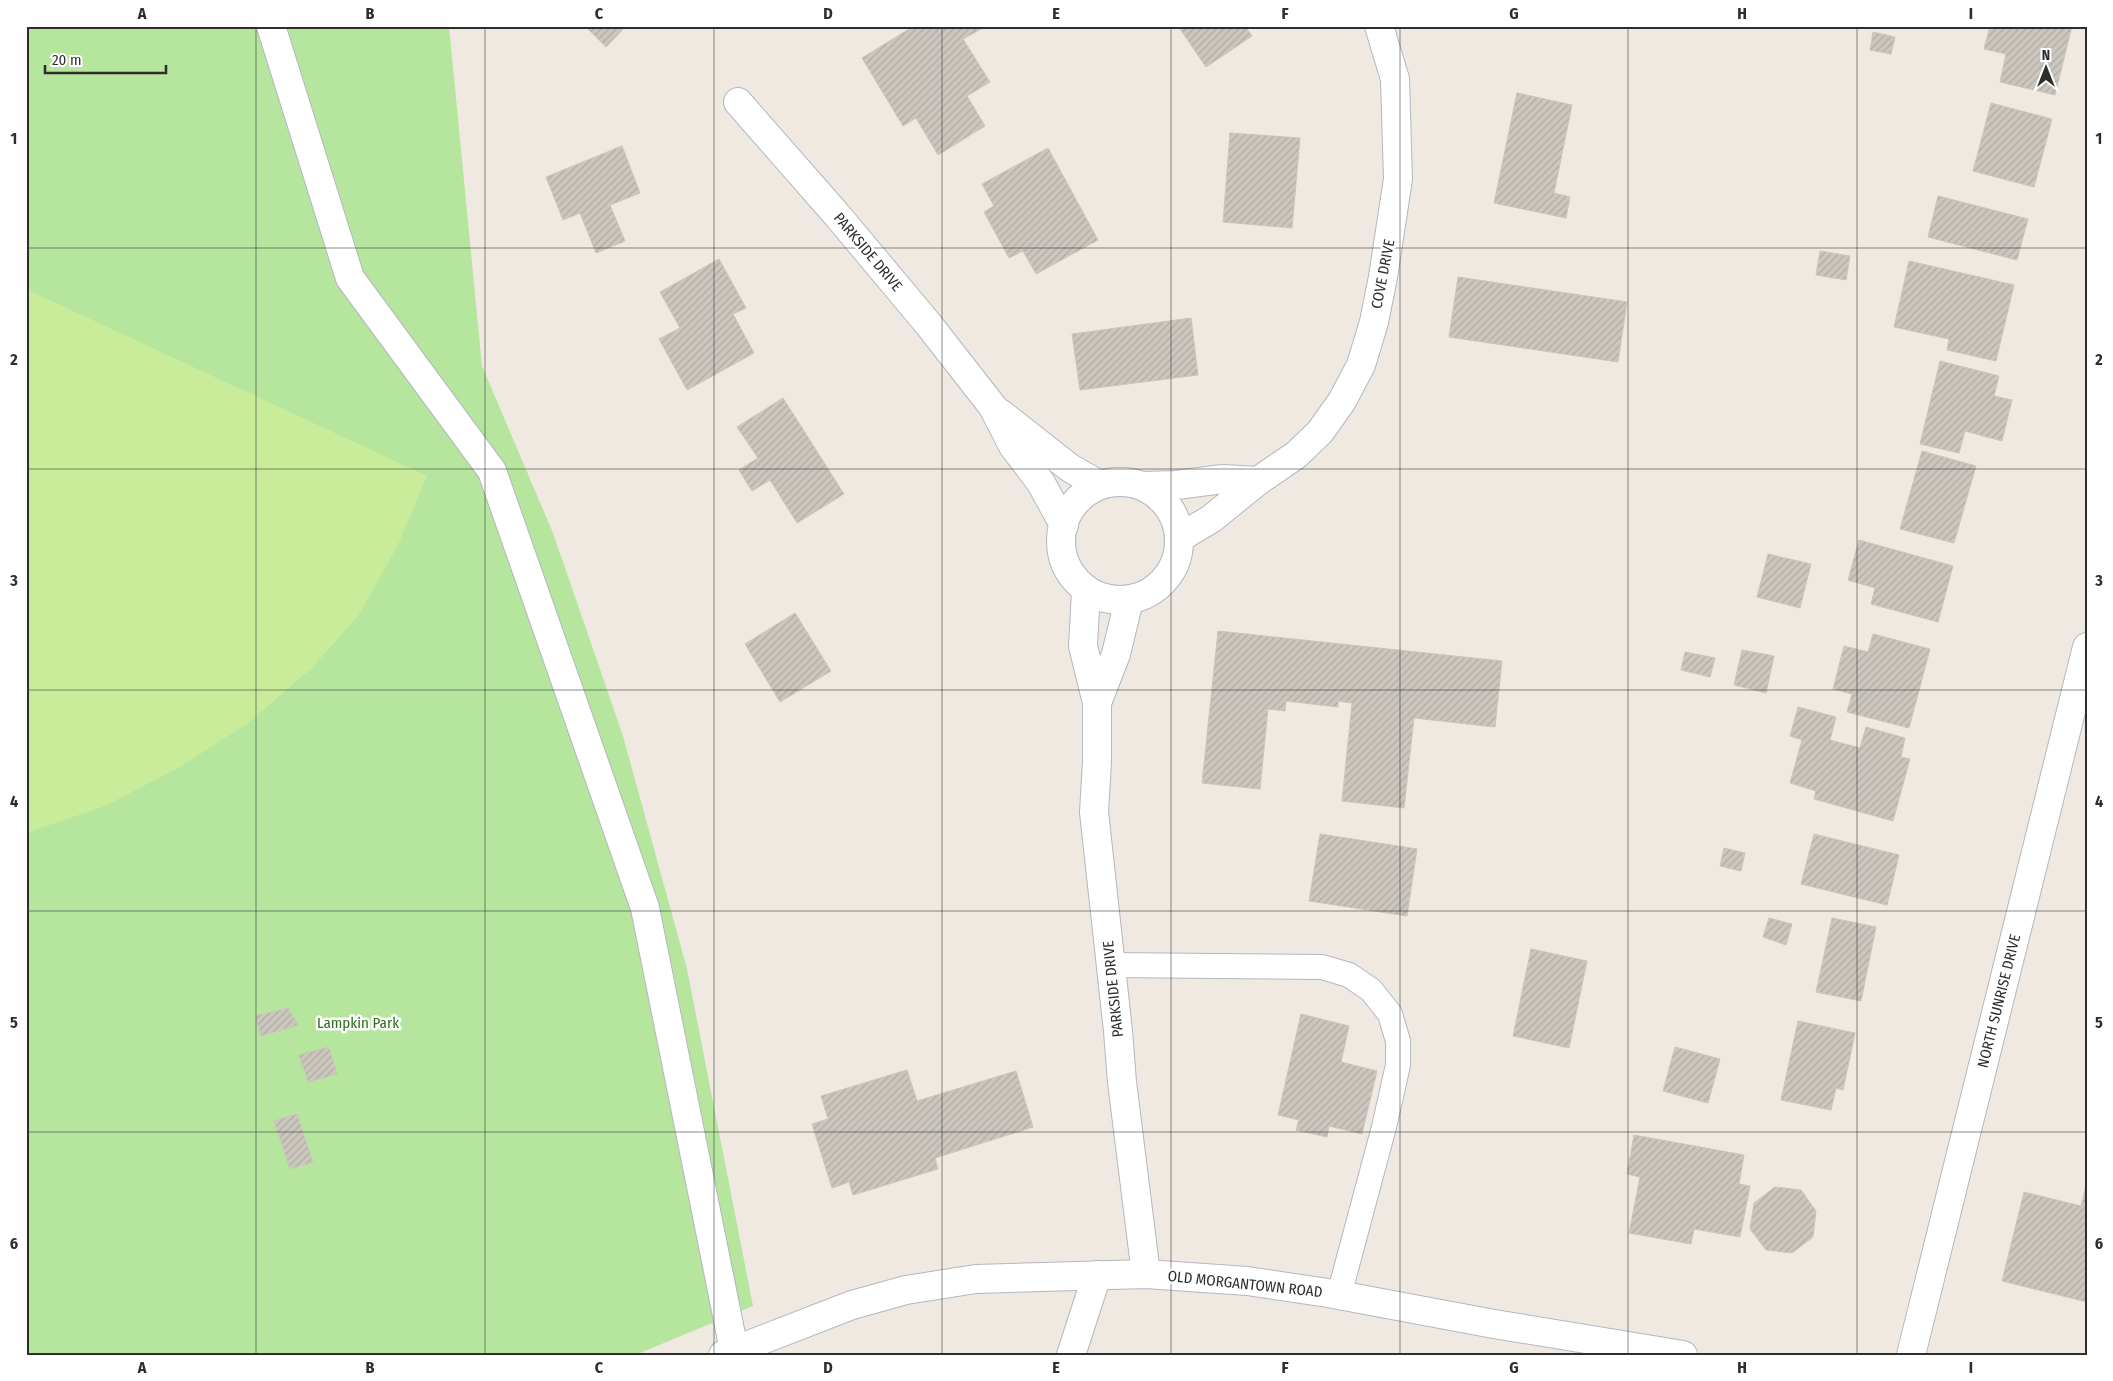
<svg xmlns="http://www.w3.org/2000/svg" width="2113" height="1381" viewBox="0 0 2113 1381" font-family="'Fira Sans Condensed',sans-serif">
<defs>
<pattern id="building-hatch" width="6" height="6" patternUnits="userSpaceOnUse" patternTransform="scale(1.25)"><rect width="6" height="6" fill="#cbc7bf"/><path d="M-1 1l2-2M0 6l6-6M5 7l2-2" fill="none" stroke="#afaba4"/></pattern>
</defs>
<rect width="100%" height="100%" fill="#efe9e1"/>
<!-- park -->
<path fill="#b6e59e" d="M26,26H449L482,366L553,533L623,736L687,969L753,1306L635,1355H26Z"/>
<!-- pitch -->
<path fill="#c9ec9a" d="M26,289L427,476L398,545L358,616L312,668L248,723L180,767L105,806L26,833Z"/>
<!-- building -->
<path fill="url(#building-hatch)" stroke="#cbc5ba" d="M585,26H626L606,47Z
M914,26L983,28L963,39L990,82L967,96L985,126L938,155L916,118L903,126L862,58Z
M1178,26H1245L1252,36L1206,67Z
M1990,26H2072L2055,95L2000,82L2006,54L1984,49Z
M1873,32L1895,37L1891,54L1870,50Z
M1517,93L1572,105L1554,193L1570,197L1566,218L1494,203Z
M1991,103L2052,119L2034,187L1973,171Z
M1230,133L1300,138L1292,228L1223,222Z
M622,146L640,193L610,205L625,241L596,253L580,213L563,220L546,177Z
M1048,148L1098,240L1036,274L1023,251L1009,258L984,212L994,206L982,184Z
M1938,196L2028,219L2017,260L1928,237Z
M1820,251L1850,256L1846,280L1816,275Z
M719,259L746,308L733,314L754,353L687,390L659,339L680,328L660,292Z
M1909,261L2014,285L1996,361L1947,350L1949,339L1894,327Z
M1458,277L1627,302L1618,362L1449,337Z
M1191,318L1198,375L1080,390L1072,334Z
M1940,361L1999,376L1994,396L2012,400L2002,441L1965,431L1959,453L1920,444Z
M783,398L844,494L797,523L770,480L752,491L739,470L758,458L737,427Z
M1922,451L1976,466L1954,543L1900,529Z
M1859,540L1953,566L1938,622L1871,604L1875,588L1848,580Z
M1768,554L1811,564L1800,608L1757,597Z
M795,613L831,671L780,702L745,644Z
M1218,631L1502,661L1495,727L1414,718L1404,808L1342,801L1352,703L1338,701V707L1286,701L1285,711L1268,709L1260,789L1202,783Z
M1873,634L1930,649L1909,728L1847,712L1852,694L1833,689L1844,646L1868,652Z
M1742,650L1774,656L1766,693L1734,685Z
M1685,652L1715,658L1710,677L1681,670Z
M1798,707L1836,717L1830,740L1860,748L1866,727L1905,738L1901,757L1910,759L1893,821L1814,799L1816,791L1790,783L1802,740L1790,736Z
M1320,834L1417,849L1407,916L1309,901Z
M1814,834L1899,855L1887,905L1801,884Z
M1724,848L1745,853L1741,871L1720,866Z
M1769,918L1792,924L1786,945L1763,937Z
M1832,918L1876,927L1861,1001L1816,992Z
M1531,949L1587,961L1569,1048L1513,1036Z
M288,1008L298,1025L261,1036L255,1016Z
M1301,1014L1349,1026L1341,1062L1377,1071L1362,1134L1329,1126L1327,1137L1296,1130L1299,1120L1278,1115Z
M1798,1021L1855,1033L1843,1090L1836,1088L1831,1110L1781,1100Z
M329,1047L337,1074L308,1082L299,1055Z
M1675,1047L1720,1059L1708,1103L1663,1091Z
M907,1070L917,1101L1016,1071L1033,1127L935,1158L938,1169L853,1195L849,1182L832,1188L812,1124L828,1119L821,1096Z
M297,1114L313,1162L290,1169L274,1121Z
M1634,1135L1744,1155L1739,1184L1750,1186L1740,1237L1694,1229L1691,1244L1629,1233L1640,1177L1627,1174Z
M2087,1181V1302L2002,1281L2024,1192L2081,1206Z
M1775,1187L1801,1190L1816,1211L1813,1237L1792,1253L1766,1250L1750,1229L1754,1203Z"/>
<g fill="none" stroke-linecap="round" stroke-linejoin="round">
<defs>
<path id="lane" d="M1111,965L1322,967L1349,975L1371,990L1390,1014L1398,1041V1065L1384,1127L1339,1295"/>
<path id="street" d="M271,26L350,278L492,471L645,908L734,1350
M738,102L837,215L929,325L993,407L1013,446L1041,483L1064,525
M1000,413L1070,468L1100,485
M1071,1355L1097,1275
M1911,1355L2087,647"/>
<path id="secondary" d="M1061 541a59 59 0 1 1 118 0a59 59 0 1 1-118 0Z
M1143,486L1176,485L1223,479L1258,481
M1179,538L1211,519L1258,481L1296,455L1320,432L1342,401L1361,365L1374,322L1383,277L1398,179L1395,79L1379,26
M1086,591L1083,646L1097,703V761L1094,812L1118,1031L1122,1082L1146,1274
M1097,703L1116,654L1129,600
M723,1355L852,1305L906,1290L976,1279L1146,1274L1247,1281L1328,1293L1494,1324L1683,1355"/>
</defs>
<!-- lane casing -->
<use href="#lane" stroke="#b4b7c1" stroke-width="26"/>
<!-- street casing -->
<use href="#street" stroke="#b4b7c1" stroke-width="30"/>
<!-- secondary casing -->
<use href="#secondary" stroke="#b4b7c1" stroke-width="30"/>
<!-- lane -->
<use href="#lane" stroke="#fff" stroke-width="24"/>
<!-- street -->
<use href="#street" stroke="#fff" stroke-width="28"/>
<!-- secondary -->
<use href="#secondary" stroke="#fff" stroke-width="28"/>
</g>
<!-- grid -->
<path fill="none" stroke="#2e2e2e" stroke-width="1" stroke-opacity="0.55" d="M256,26V1355M485,26V1355M714,26V1355M942,26V1355M1171,26V1355M1400,26V1355M1628,26V1355M1857,26V1355M26,248H2087M26,469H2087M26,690H2087M26,911H2087M26,1132H2087"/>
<g text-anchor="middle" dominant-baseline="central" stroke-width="5" stroke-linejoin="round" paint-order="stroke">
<!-- street labels -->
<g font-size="15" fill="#2e2e2e" stroke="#fff">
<text transform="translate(868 252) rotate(50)">PARKSIDE DRIVE</text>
<text transform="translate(1383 274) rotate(-79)">COVE DRIVE</text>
<text transform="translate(1113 989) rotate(-96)">PARKSIDE DRIVE</text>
<text transform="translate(1999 1001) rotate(-76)">NORTH SUNRISE DRIVE</text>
<text transform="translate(1245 1284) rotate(6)">OLD MORGANTOWN ROAD</text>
</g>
<!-- park labels -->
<g font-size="15" fill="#2c6e1b" stroke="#fff">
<text x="358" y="1023">Lampkin Park</text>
</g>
</g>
<!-- border -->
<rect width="2113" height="1381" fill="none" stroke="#ffffff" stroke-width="55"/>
<!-- north arrow -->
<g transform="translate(2046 68)" stroke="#ffffff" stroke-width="4" paint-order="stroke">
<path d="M0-4L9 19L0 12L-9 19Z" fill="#2e2e2e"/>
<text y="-8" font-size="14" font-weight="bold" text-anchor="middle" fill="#2e2e2e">N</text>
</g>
<!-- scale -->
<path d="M45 65v8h121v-8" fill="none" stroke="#2e2e2e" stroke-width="2.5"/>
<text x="52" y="65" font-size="15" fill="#2e2e2e" stroke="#ffffff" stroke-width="4" paint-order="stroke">20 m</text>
<rect x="28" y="28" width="2058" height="1326" fill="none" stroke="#2e2e2e" stroke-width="2"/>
<g font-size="16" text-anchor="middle" font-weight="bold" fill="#2e2e2e">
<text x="142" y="19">A</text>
<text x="370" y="19">B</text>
<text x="599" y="19">C</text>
<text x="828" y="19">D</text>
<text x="1056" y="19">E</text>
<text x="1285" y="19">F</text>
<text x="1514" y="19">G</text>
<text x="1742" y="19">H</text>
<text x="1971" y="19">I</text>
<text x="14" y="144">1</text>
<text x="2099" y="144">1</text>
<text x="14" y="365">2</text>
<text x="2099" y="365">2</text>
<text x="14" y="586">3</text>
<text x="2099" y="586">3</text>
<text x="14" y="807">4</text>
<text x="2099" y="807">4</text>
<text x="14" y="1028">5</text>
<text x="2099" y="1028">5</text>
<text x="14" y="1249">6</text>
<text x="2099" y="1249">6</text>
<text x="142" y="1373">A</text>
<text x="370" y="1373">B</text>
<text x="599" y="1373">C</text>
<text x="828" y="1373">D</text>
<text x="1056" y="1373">E</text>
<text x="1285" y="1373">F</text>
<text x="1514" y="1373">G</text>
<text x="1742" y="1373">H</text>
<text x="1971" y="1373">I</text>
</g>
</svg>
